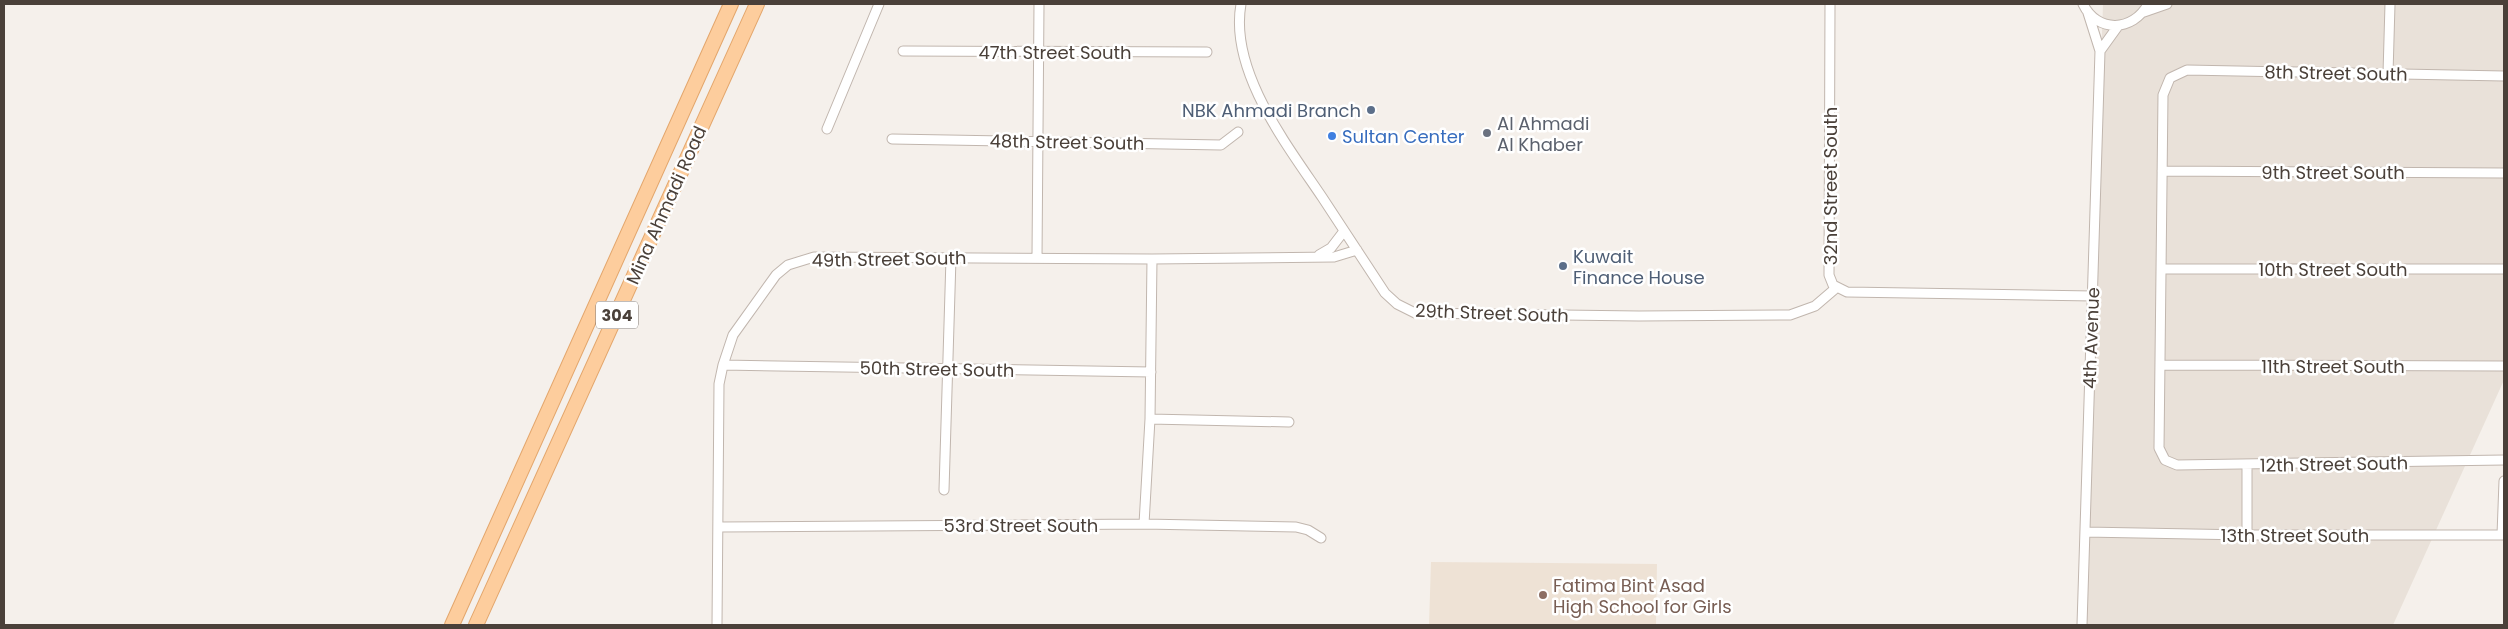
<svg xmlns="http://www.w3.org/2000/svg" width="2508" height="629" viewBox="0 0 2508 629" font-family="Poppins,sans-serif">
<rect width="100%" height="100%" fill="#f5f0eb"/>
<!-- residential -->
<path fill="#e9e1d9" d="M2103,4H2504V380L2393,625H2082Z"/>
<!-- education -->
<path fill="#eee2d5" d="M1431,562L1657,564L1656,625H1429Z"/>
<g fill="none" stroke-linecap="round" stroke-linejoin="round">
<defs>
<path id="street" d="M1241,4C1229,71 1287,145 1322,197C1343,229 1364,261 1385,293L1397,304L1415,313L1639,316L1790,315L1815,306L1836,288
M1830,4L1829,275L1833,285L1847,292L2093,296
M2083,4C2097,33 2133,32 2148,4
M2144,12L2167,4
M903,51L1207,52
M2100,51L2118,26
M2388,74L2390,4
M2504,76L2187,70L2170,78L2163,95L2159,448L2165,460L2177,465L2504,460
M827,129L879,4
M892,139L1221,145L1238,132
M2162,171L2504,173
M1319,255L1331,248L1344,231
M1037,258L1039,4
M2161,269H2504
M723,365L1151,372
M2161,365L2504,366
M1150,419L1289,422
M2247,466V535
M944,490L951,258
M1144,524L1150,419L1152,259
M719,527L1144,524L1296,527L1308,530L1321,538
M2085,532L2247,535H2504
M2502,535L2504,481
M717,625L719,384L723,365L733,335L776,275L788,265L814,257L1152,259L1334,257L1357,250
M2082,625L2100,51L2088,13"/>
<path id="primary" d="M452,625L731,4
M476,625L757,4"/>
</defs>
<!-- street casing -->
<use href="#street" stroke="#c1b6ae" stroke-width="11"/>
<!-- primary casing -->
<use href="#primary" stroke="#e3a66c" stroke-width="16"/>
<!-- street -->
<use href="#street" stroke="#fff" stroke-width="9"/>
<!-- primary -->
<use href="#primary" stroke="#fdcd9d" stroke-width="14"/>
</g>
<!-- markers -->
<g fill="#5c6f8a" stroke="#fff" stroke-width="2">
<circle cx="1371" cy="110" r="5"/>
<circle cx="1563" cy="266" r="5"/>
</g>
<circle fill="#6b7280" stroke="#fff" stroke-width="2" cx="1487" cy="133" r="5"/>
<circle fill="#3f7fe0" stroke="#fff" stroke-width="2" cx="1332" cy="136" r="5"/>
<circle fill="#8d6e63" stroke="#fff" stroke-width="2" cx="1543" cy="595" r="5"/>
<g text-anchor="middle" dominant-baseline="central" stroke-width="5" stroke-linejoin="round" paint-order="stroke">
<!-- shield labels -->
<rect fill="#fff" stroke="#807974" stroke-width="1" x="596" y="301.5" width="42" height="27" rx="4"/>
<g font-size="16" font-weight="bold" fill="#4a4039">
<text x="617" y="315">304</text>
</g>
<!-- street labels -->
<g font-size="18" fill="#4a4039" stroke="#fff">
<text x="1055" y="52">47th Street South</text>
<text transform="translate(2336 73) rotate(1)">8th Street South</text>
<text transform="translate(1067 142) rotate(1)">48th Street South</text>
<text x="2333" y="172">9th Street South</text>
<text transform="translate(1830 186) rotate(-90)">32nd Street South</text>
<text transform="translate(666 205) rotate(-66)">Mina Ahmadi Road</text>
<text transform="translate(889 259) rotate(-1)">49th Street South</text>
<text x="2333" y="269">10th Street South</text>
<text transform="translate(1492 313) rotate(2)">29th Street South</text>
<text transform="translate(2091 338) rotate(-88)">4th Avenue</text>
<text x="2333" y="366">11th Street South</text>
<text transform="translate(937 369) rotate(1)">50th Street South</text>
<text transform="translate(2334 464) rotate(-1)">12th Street South</text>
<text x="1021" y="525">53rd Street South</text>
<text x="2295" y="535">13th Street South</text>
</g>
<!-- service labels -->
<g font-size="18" fill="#4e5e75" stroke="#fff" text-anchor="end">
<text x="1361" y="110">NBK Ahmadi Branch</text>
<text x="1573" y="256" text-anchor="start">Kuwait<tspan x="1573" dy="21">Finance House</tspan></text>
</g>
<!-- worship labels -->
<g font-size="18" fill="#5b616d" stroke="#fff" text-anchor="start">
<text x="1497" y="123">Al Ahmadi<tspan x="1497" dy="21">Al Khaber</tspan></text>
</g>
<!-- shop labels -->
<g font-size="18" fill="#366cbe" stroke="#fff" text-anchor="start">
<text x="1342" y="136">Sultan Center</text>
</g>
<!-- education labels -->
<g font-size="18" fill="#785e54" stroke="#fff" text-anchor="start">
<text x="1553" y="585">Fatima Bint Asad<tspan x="1553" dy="21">High School for Girls</tspan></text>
</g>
</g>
<!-- border -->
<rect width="2508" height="629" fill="none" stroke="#4a4039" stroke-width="10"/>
</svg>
